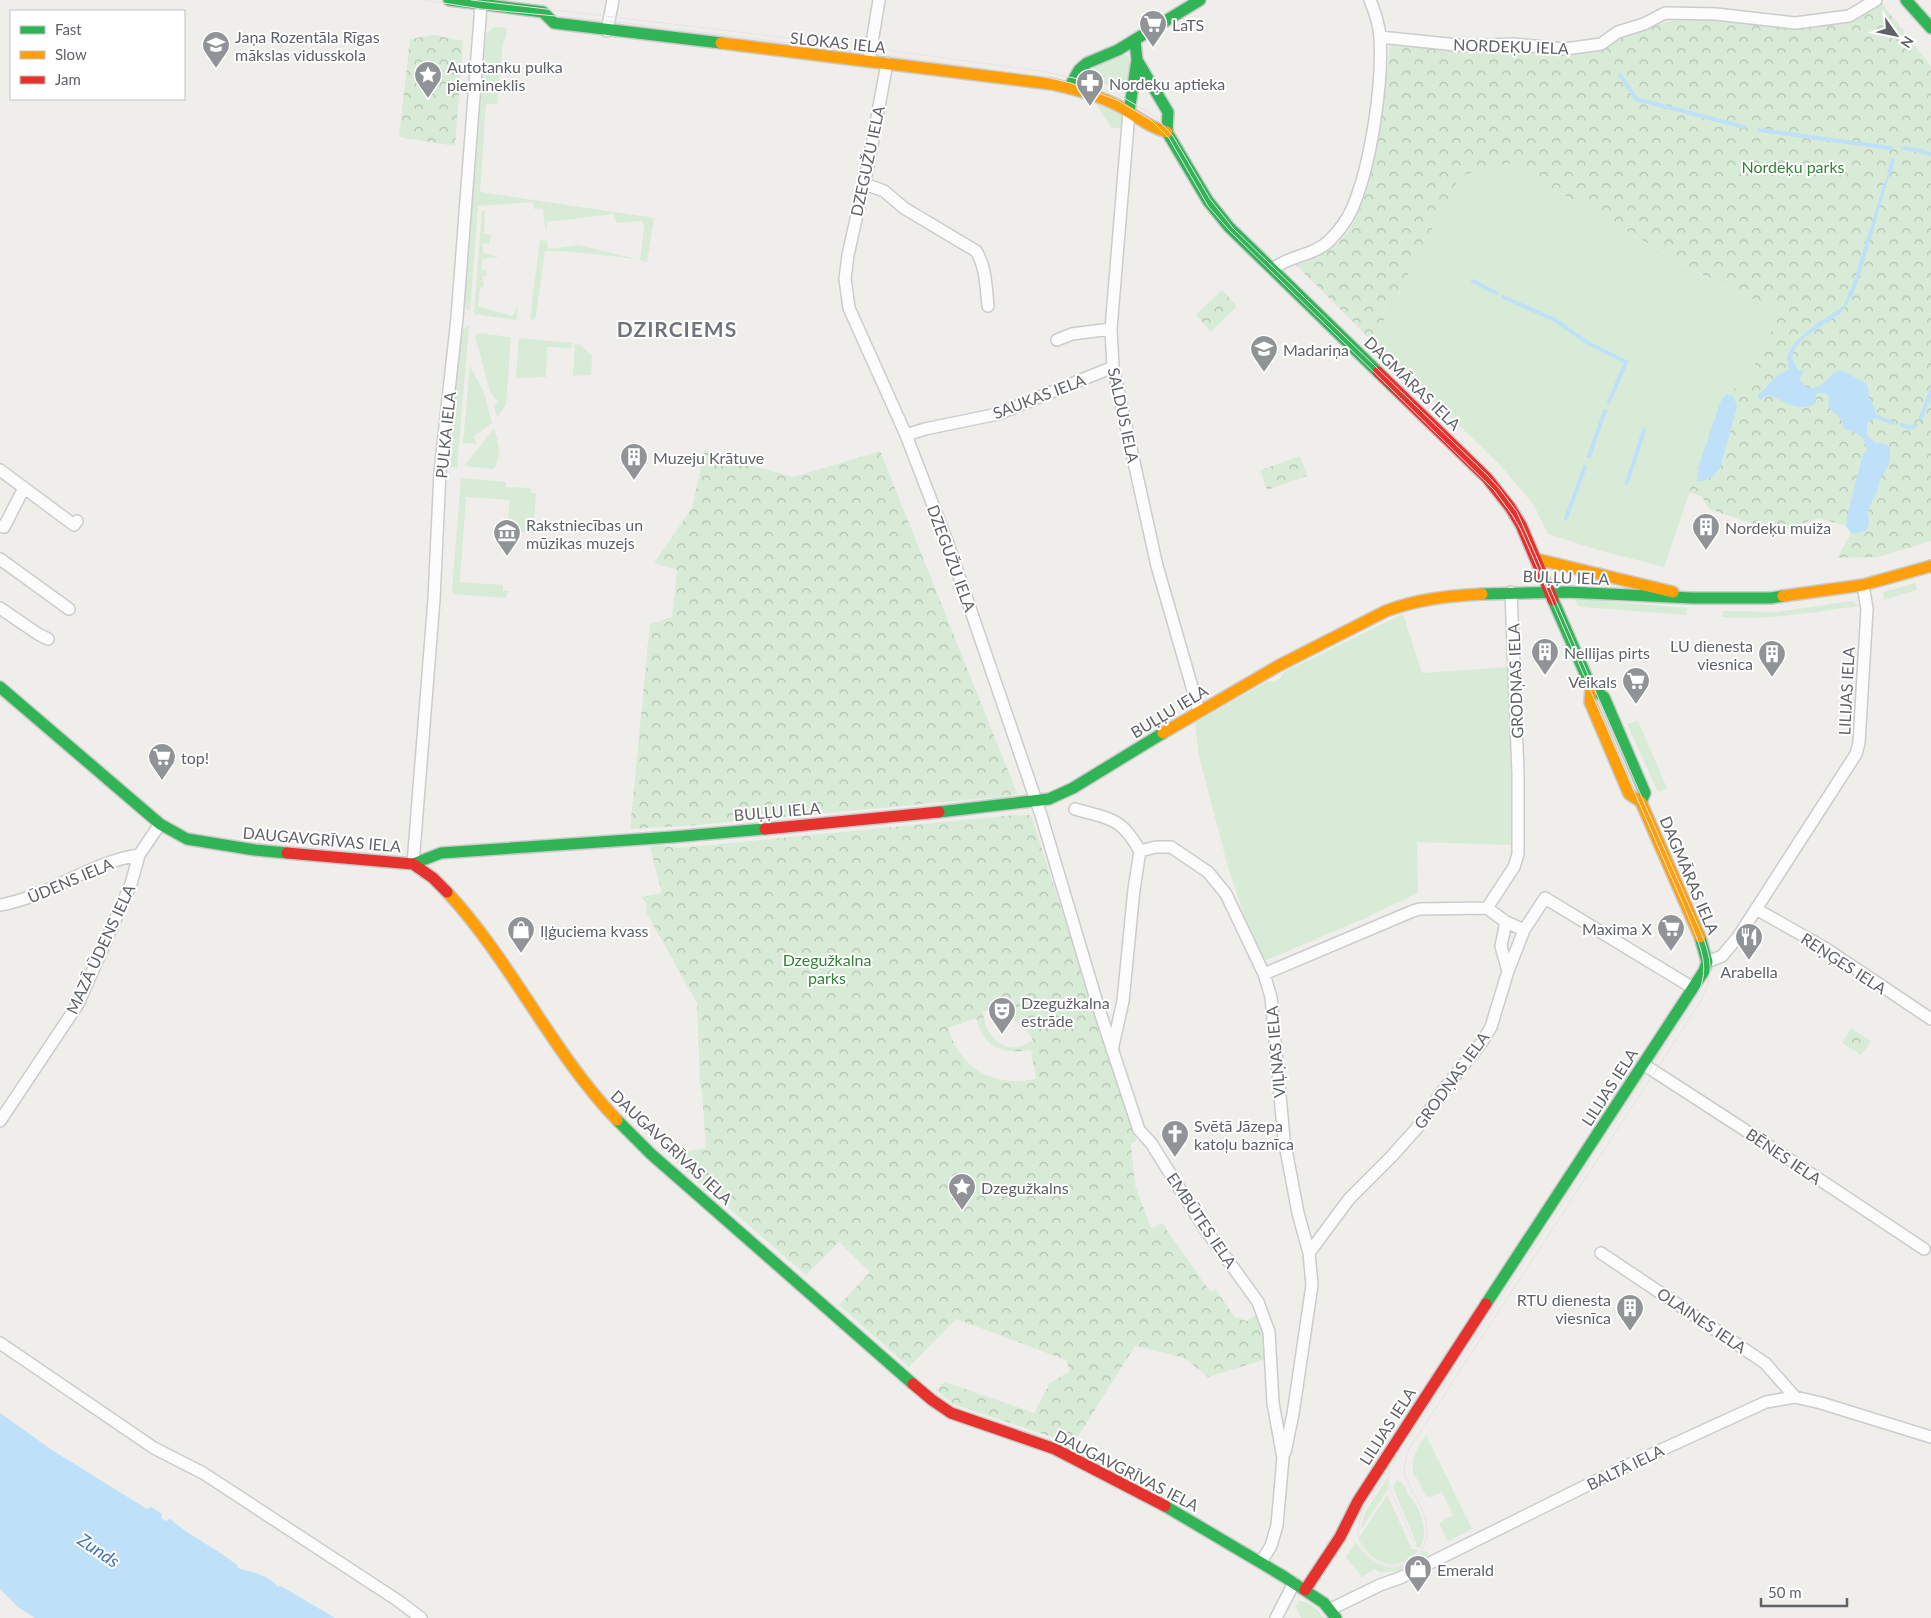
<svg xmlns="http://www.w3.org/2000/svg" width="1931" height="1618" viewBox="0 0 1931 1618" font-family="Lato,sans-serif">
<defs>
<pattern id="park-crowns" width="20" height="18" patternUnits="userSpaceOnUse" patternTransform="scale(1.25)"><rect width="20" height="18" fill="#d8ebd6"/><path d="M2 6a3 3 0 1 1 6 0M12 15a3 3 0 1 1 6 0" fill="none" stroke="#b2c2b1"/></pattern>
</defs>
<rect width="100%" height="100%" fill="#efeeea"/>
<!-- green -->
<path fill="#d8ebd6" d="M494,27L507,28L505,41H503L497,104H486L480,192L654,218L647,262L640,260L644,229V224L641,221L617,223L614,214L547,222V227L545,228L543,208L534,209L533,202L478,206L470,312L464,306L463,298L485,42L487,33Z
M1122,54L1128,56L1130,61L1126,88L1124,90H1118L1088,77L1090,70Z
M1096,103L1120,114L1123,122V128H1111Z
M1509,163L1712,281L1781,312L1747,380L1724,396L1720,403L1664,567L1598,550L1548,534L1534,505L1501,466L1373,342L1460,176Z
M485,210L484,233L491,235L489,244L483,243V253L499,257L482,259L481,269L486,270L487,276L482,277L484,286L480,288L478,306L512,316L514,315L516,309L518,308L516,320L474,314L482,211Z
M540,240L547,241L548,249L578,245L637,259L566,251H545L536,315L535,319L530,320Z
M469,326L457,468L450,467L460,335L462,330Z
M479,333L511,337L506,405L497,417L494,406L498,402L490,392L475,336Z
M519,338L571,343L572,348L547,347L546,377L516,378Z
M575,344H579L592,356L591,375L573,376Z
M470,366L484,392L492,423L473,437L477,443L476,444L463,443Z
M494,428C498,441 502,456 494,469L464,466Z
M461,478L506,482V487L531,488V493H536L533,533L507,531L510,500L466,497L460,582L503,585V591H510L505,598L454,594L452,591Z
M1915,583L1917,590L1884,600L1883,592Z
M1579,599L1687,608L1686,615L1583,607L1578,606L1575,600Z
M1852,601L1859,606C1813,612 1768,621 1722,617L1723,611L1777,612Z
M1403,614L1422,673L1508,667L1513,845L1417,842L1418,893L1363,919L1267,960L1261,957L1252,939L1228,867L1199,756L1195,723L1268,681L1272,682L1280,679L1284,672Z
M1638,721L1667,788L1658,792L1627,724Z
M1426,1435L1472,1529L1448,1541L1439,1523L1453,1515L1442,1492L1430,1497L1426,1496L1416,1477H1414C1410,1457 1416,1451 1426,1435Z
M1387,1478L1388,1489L1360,1531L1365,1513Z
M1397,1480C1408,1486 1404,1490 1411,1498C1421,1510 1429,1531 1420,1548L1413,1546L1417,1545L1393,1487Z
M1387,1495L1412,1549L1419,1550C1398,1575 1370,1565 1359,1538Z
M1356,1542C1371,1570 1403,1578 1423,1551L1428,1552L1427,1556L1397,1571L1379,1572L1375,1569L1362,1577L1346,1557Z
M1298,1601C1309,1601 1318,1610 1324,1618H1301L1295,1605L1298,1604Z"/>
<!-- park -->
<path fill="url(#park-crowns)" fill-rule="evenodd" d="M1878,3L1882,4C1899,24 1914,46 1931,66V541L1878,557L1837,558L1851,534L1846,526L1819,518L1778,532L1709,509L1702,497L1689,492L1720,403L1724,396L1747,380L1781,312L1713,281L1509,163L1460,176L1373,342L1296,265C1313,258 1329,252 1342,239C1376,205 1384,91 1390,43L1471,53L1512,50L1563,54L1605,48L1628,33L1682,18L1713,19L1793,28Z
M434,35L463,41L455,146L399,137L410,39Z
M1222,290L1237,306L1211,332L1196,315Z
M705,449L720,457L794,477L880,451L1017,793L1009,796L698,825L630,829L650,624L672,617L677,570L654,563L692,508Z
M1300,456L1307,476L1267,490L1260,470Z
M1014,815H1031L1136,1141L1131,1143L1135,1185L1151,1228L1162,1223L1206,1286L1211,1292L1215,1289L1235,1317L1246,1321L1259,1314L1263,1325L1266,1359L1208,1377L1184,1358L1135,1346L1073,1444L953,1404L936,1390L945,1382L1034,1413L1050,1383L1070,1371L1066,1360L956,1319L909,1367L839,1305L870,1272L839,1242L806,1275L668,1155L706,1148L702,1093L700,1084L697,1003L646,912L647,904L641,897L662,893L650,847L660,845L678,848L700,846ZM983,1011C1003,1011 1024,1023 1033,1040C1009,1059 984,1038 983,1011ZM976,1018C985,1048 1001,1055 1031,1050L1036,1079C993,1087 961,1070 948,1028Z
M1851,1028L1871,1041L1861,1055L1842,1043Z"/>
<!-- water -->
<path fill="#bfe0f9" d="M1891,169L1862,269L1853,295L1841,313L1805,337L1796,347L1792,357L1798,371L1803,369V372L1799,380C1816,400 1824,379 1838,370L1843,371L1866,383L1868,388L1869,398L1876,411L1873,420L1867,423V435L1875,443L1886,444L1890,448V460L1888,467L1880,479L1878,489L1870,506L1868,512L1869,524L1866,531L1852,534L1846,526L1848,512L1863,454L1867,451C1863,433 1861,435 1844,429C1843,425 1841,420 1839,417C1831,409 1827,410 1829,396L1826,393H1818L1816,395L1815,404C1794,413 1787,400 1768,395L1761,400L1758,398V395L1778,375L1789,370L1787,356L1794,343L1816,324L1843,307L1853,283L1883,186Z
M1728,394L1734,397L1737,407L1720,468L1711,478L1698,482L1697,481L1699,465L1720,403L1724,396Z
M0,1413L52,1450L147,1509L151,1507L162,1514L161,1518L165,1521L170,1519C191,1537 216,1548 237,1565L238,1568C251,1572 269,1575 278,1587L281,1586L335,1618H35L18,1607L0,1589Z"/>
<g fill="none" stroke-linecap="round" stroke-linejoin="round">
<!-- stream -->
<path stroke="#bfe0f9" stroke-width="4" d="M1620,75L1636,99L1744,127
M1760,130L1891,148
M1903,148L1921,151L1931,154
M1889,173L1893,160
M1473,281L1496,293
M1503,297L1555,320L1588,343L1626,362L1609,402
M1875,416L1893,423
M1921,418L1931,391
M1902,425L1911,428L1916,425
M1589,456L1605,411
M1627,483L1644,430
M1566,518L1585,467"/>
<defs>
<path id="street" d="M607,31L613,0
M1380,37L1467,46L1512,44L1565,49L1601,44L1618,32L1644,24L1665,13L1716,14L1795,23L1849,16L1876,0
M869,61L879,0
M887,63L869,161L848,255L845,279L849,308L906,435L948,544L1041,815L1098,1006L1139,1130L1151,1143L1203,1226L1258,1302L1269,1332L1273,1403L1283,1458L1277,1525L1271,1546L1261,1562
M1129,112L1111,329L1113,367L1157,566L1199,711
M865,184L884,191L904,208L976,251C986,267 986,287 988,306
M1273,269C1290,255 1314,256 1330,240C1339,231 1347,220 1352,209C1371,165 1383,84 1380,37C1379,24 1375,12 1370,0
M1057,340L1072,334L1111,329
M906,435L925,429L998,414L1113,367
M0,470L74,525L77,521
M0,526L4,527L24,488
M0,559L69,609
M0,608L38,634L48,639
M1075,809C1110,819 1121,817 1140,851
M1140,851L1156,847H1171L1208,872L1226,894L1264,974L1271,997L1284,1139L1298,1213L1309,1253L1312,1285L1293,1414L1285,1452
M413,864L434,599L440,472L457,318L481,5
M0,905C51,896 90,862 139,855
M1487,908L1514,867L1518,854V774L1511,592
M1487,908L1506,922L1524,930
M1756,909L1825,948L1931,1019
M1506,922L1501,946L1508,971
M1707,962L1722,956L1738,937L1856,754L1859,743L1867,609L1863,585
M1264,974L1413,911L1420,909L1487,908
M1112,1050L1123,1001L1134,889L1140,851
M1643,1064L1748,1132L1924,1249
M0,1121L78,1004L131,884L139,855L160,824
M1309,1253L1349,1199L1391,1157L1417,1128L1445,1088L1482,1042L1491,1027L1508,971L1524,930L1545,898L1693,988
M1601,1253L1765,1363L1795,1397
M0,1343L154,1448L203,1473L397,1600L421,1618
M1331,1609L1380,1585L1400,1578L1428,1564L1624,1467L1766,1402L1795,1397L1821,1403L1931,1437
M1276,1618L1294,1583"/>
<path id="fast" d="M449,0L543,12L554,23L721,43
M1906,0L1931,28
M1135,41L1137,60L1168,112L1167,132L1208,201L1229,227L1378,372
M1069,88L1079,70L1087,63L1118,50L1200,0
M1129,112L1137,60
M1482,594L1567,592L1692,598H1771L1783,596
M1553,600L1591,687L1604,697L1645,793L1641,802
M0,687L160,824L187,839L255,850L287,853
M939,812L1049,799L1073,788L1163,733
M413,864L441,853L672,837L765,829
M617,1120L651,1154L913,1384
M1486,1304L1704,971L1707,962L1700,937
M1165,1506L1283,1576L1324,1603L1336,1618"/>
<path id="slow" d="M721,43L1051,84C1074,89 1098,95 1119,106C1135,115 1148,127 1167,132
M1536,559L1673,592
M1783,596L1863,585L1931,566
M1591,687L1590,702L1629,794L1641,802L1700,937
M1163,733L1278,666L1386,611C1418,599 1448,596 1482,594
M447,892C512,962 551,1051 617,1120"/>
<path id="jam" d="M1378,372L1487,478L1510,507L1521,525L1553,600
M765,829L939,812
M287,853L413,864L433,878L447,892
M913,1384L932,1400L951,1413L1055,1449L1165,1506
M1305,1590L1340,1537L1358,1501L1486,1304"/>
</defs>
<!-- street casing -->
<use href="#street" stroke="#cbcccc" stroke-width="14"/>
<!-- fast casing -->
<use href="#fast" stroke="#cacacb" stroke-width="14"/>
<!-- slow casing -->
<use href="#slow" stroke="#cacacb" stroke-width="14"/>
<!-- jam casing -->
<use href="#jam" stroke="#cacacb" stroke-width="14"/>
<!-- street -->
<use href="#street" stroke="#fdfcfc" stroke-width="11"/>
<!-- fast -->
<use href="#fast" stroke="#30b455" stroke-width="11"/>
<!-- slow -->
<use href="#slow" stroke="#ff9f0a" stroke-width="11"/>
<!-- jam -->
<use href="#jam" stroke="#e5322d" stroke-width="11"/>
<!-- tram -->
<path stroke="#e4e4e4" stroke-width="1" d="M425,0L481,9L609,21L863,52L1041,76L1071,83L1117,100L1152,121L1169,138L1208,206L1229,230L1494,490L1513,516L1521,530L1686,911C1700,948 1714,967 1693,1004L1363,1510C1340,1564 1407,1587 1425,1543C1432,1523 1418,1503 1410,1486C1408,1481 1405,1476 1404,1472C1404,1464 1407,1456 1409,1449L1697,1007C1713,980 1714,964 1702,935L1517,512L1499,488L1487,475L1233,228L1210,199L1173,136L1155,116L1117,94L1074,78L1041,71L864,47L471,0
M1390,1471L1388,1480L1390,1488L1414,1543"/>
</g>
<!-- icons -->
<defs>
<symbol id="supermarket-pin" viewBox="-11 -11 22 30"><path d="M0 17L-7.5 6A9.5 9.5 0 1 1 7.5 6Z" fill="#919496" stroke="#fff"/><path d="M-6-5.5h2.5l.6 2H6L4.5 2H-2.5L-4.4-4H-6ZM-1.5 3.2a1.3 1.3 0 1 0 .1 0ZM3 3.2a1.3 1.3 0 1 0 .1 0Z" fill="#fff"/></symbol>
<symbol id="university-pin" viewBox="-11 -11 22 30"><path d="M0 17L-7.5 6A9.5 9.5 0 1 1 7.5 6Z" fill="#919496" stroke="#fff"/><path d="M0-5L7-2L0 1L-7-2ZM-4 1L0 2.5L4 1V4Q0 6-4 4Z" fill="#fff"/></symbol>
<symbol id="sight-pin" viewBox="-11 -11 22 30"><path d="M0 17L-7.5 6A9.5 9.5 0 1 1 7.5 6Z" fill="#919496" stroke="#fff"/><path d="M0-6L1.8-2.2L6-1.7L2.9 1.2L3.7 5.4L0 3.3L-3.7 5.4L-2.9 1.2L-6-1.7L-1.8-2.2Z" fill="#fff"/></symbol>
<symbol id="pharmacy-pin" viewBox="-11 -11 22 30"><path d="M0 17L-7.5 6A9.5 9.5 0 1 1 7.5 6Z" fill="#919496" stroke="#fff"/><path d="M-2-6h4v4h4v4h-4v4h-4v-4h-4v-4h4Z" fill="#fff"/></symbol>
<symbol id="school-pin" viewBox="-11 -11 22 30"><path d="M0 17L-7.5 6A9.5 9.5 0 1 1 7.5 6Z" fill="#919496" stroke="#fff"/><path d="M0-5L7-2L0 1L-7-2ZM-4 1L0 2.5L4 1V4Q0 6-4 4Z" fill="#fff"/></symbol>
<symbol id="building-pin" viewBox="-11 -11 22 30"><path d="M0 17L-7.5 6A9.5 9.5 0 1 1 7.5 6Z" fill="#919496" stroke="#fff"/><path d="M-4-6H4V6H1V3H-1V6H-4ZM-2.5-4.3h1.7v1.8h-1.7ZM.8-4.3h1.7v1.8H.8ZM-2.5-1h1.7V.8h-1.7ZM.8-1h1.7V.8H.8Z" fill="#fff"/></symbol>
<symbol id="museum-pin" viewBox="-11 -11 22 30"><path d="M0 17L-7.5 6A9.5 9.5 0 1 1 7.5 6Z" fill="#919496" stroke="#fff"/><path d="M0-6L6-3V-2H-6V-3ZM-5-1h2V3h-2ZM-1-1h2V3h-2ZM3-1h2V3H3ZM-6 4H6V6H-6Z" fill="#fff"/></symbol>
<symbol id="shop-pin" viewBox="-11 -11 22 30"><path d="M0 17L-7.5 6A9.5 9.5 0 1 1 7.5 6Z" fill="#919496" stroke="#fff"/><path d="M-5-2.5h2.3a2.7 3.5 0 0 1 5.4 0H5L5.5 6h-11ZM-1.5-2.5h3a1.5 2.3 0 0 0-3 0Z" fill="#fff"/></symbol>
<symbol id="restaurant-pin" viewBox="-11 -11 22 30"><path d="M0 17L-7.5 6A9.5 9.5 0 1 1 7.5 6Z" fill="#919496" stroke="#fff"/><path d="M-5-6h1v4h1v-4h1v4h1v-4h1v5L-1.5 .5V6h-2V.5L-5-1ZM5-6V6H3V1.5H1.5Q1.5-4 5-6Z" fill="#fff"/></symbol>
<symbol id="theatre-pin" viewBox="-11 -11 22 30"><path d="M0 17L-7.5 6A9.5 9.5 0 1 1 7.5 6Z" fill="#919496" stroke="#fff"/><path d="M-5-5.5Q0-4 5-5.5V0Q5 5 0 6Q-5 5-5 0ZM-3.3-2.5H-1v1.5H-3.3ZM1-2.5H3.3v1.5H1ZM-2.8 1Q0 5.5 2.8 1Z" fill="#fff"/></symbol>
<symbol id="church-pin" viewBox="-11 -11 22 30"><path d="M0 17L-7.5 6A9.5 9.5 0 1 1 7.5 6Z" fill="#919496" stroke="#fff"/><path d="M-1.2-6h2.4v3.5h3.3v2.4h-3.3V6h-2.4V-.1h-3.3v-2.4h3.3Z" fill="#fff"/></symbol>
</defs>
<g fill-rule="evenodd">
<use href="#supermarket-pin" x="1137" y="8" width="32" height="43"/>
<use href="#university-pin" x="200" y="29" width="32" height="43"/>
<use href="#sight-pin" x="412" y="59" width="32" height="43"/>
<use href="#pharmacy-pin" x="1074" y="67" width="32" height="43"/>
<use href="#school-pin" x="1248" y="333" width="32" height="43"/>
<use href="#building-pin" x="618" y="441" width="32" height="43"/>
<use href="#building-pin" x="1690" y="511" width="32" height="43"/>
<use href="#museum-pin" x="491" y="517" width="32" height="43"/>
<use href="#building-pin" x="1529" y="636" width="32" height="43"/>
<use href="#building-pin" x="1756" y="638" width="32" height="43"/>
<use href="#supermarket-pin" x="1620" y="665" width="32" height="43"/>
<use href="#supermarket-pin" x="146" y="741" width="32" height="43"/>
<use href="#supermarket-pin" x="1655" y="912" width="32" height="43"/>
<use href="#shop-pin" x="505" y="914" width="32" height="43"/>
<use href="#restaurant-pin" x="1733" y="921" width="32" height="43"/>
<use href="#theatre-pin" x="986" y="995" width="32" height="43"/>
<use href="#church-pin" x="1159" y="1118" width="32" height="43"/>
<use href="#sight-pin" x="946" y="1171" width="32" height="43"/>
<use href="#building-pin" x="1614" y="1292" width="32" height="43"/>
<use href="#shop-pin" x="1402" y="1553" width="32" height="43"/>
</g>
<g text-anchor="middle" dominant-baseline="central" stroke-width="4" stroke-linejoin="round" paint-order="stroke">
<!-- poi labels -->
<g font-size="16" fill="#5f6368" stroke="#fff" text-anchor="start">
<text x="1172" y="24">LaTS</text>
<text x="235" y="36">Jaņa Rozentāla Rīgas<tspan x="235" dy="18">mākslas vidusskola</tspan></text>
<text x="447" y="66">Autotanku pulka<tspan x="447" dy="18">piemineklis</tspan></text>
<text x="1109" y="83">Nordeķu aptieka</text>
<text x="1283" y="349">Madariņa</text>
<text x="653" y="457">Muzeju Krātuve</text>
<text x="526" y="524">Rakstniecības un<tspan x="526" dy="18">mūzikas muzejs</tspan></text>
<text x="1725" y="527">Nordeķu muiža</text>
<text x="1753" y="645" text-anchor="end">LU dienesta<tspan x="1753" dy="18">viesnica</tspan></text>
<text x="1564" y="652">Nellijas pirts</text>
<text x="1617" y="681" text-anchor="end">Veikals</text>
<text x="181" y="757">top!</text>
<text x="1652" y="928" text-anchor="end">Maxima X</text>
<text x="540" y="930">Iļģuciema kvass</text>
<text x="1749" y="971" text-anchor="middle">Arabella</text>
<text x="1021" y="1002">Dzegužkalna<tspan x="1021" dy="18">estrāde</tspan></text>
<text x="1194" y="1125">Svētā Jāzepa<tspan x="1194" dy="18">katoļu baznīca</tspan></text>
<text x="981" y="1187">Dzegužkalns</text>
<text x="1611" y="1299" text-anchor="end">RTU dienesta<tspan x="1611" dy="18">viesnīca</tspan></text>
<text x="1437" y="1569">Emerald</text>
</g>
<!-- street labels -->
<g font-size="16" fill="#5f6368" stroke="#fff">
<text transform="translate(838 42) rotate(6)">SLOKAS IELA</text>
<text transform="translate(1511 46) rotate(2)">NORDEĶU IELA</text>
<text transform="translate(867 161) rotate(-78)">DZEGUŽU IELA</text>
<text transform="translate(1413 383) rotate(44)">DAGMĀRAS IELA</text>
<text transform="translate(1039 396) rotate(-21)">SAUKAS IELA</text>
<text transform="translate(1124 415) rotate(78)">SALDUS IELA</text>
<text transform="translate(445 435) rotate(-84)">PULKA IELA</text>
<text transform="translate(952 558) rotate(70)">DZEGUŽU IELA</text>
<text transform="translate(1566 577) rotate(2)">BUĻĻU IELA</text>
<text transform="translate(1515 681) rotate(-92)">GRODŅAS IELA</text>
<text transform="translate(1846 691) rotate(-87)">LILIJAS IELA</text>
<text transform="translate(1169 711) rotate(-31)">BUĻĻU IELA</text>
<text transform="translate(777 811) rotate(-5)">BUĻĻU IELA</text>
<text transform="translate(322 839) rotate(5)">DAUGAVGRĪVAS IELA</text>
<text transform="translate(1690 875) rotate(67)">DAGMĀRAS IELA</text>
<text transform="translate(70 880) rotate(-23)">ŪDENS IELA</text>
<text transform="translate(100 949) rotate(-65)">MAZĀ ŪDENS IELA</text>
<text transform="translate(1844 963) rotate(33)">REŅĢES IELA</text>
<text transform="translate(1275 1052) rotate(-95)">VIĻŅAS IELA</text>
<text transform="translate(1451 1080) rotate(-54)">GRODŅAS IELA</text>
<text transform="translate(1609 1087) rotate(-57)">LILIJAS IELA</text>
<text transform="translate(672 1147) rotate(43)">DAUGAVGRĪVAS IELA</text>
<text transform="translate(1784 1156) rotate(34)">BĒNES IELA</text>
<text transform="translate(1202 1220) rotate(56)">EMBŪTES IELA</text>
<text transform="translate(1702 1320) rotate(34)">OLAINES IELA</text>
<text transform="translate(1387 1426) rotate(-57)">LILIJAS IELA</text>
<text transform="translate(1625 1467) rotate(-26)">BALTĀ IELA</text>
<text transform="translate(1127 1470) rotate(27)">DAUGAVGRĪVAS IELA</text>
</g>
<!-- park labels -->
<g font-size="16" fill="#348238" stroke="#fff">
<text x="1793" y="166">Nordeķu parks</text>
<text x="827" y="959">Dzegužkalna<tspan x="827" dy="18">parks</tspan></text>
</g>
<!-- water labels -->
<g font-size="18" font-style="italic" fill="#4174aa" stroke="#fff">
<text transform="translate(99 1550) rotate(34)">Zunds</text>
</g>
<!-- district labels -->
<g font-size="21" font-weight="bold" letter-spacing="1" fill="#70757a" stroke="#fff">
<text x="677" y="328">DZIRCIEMS</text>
</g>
</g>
<!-- legend -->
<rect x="10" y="10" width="175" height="90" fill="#ffffff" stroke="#bfc1c3"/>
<rect x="20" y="26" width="25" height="8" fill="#30b455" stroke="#bfc1c3"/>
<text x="55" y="35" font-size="15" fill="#5f6368">Fast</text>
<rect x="20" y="51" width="25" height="8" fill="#ff9f0a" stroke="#bfc1c3"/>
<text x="55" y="60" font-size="15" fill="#5f6368">Slow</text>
<rect x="20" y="76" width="25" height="8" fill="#e5322d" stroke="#bfc1c3"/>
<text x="55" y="85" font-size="15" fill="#5f6368">Jam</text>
<!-- north arrow -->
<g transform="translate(1896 35) rotate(123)" stroke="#ffffff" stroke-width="4" paint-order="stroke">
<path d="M0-4L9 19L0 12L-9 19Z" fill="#5f6368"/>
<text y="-8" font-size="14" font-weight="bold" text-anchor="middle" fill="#5f6368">N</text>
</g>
<!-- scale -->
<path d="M1761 1598v8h86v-8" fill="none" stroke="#5f6368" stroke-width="2.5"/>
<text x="1768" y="1598" font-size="15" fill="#5f6368" stroke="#ffffff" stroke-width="4" paint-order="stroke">50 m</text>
</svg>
